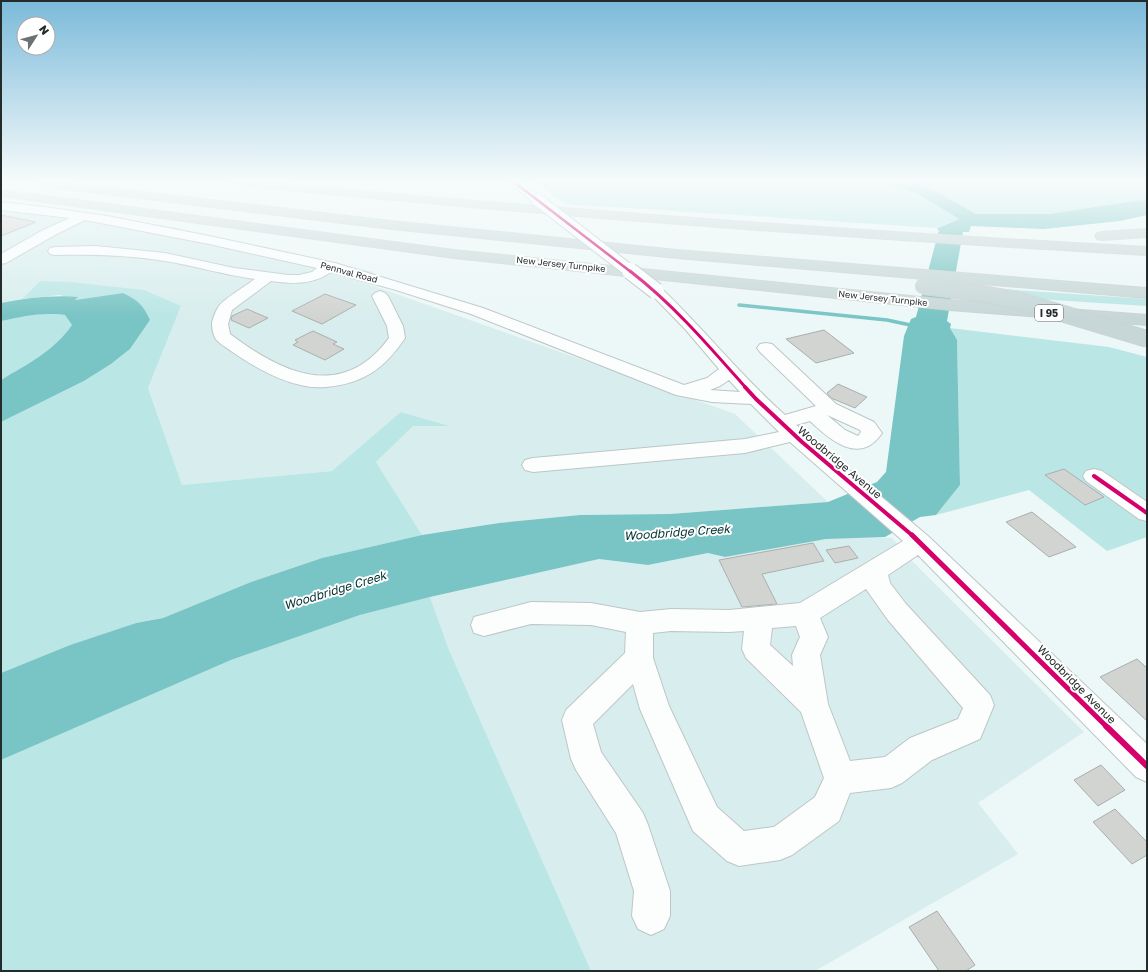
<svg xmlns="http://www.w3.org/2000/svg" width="1148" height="972" viewBox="0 0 1148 972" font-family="'Golos Text',sans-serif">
<rect width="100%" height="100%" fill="#ecf7f7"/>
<!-- built -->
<path fill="#d8eded" d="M1,203L173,227L374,272L360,281L735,414L828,502L670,514L580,515L499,523L422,535L376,462L413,426H447L402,412L332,471L182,485L148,388L181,306L40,281L22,299L1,303Z
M862,537L892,538L915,564L1084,732L978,803L1018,854L815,971H591L449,650L430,597L599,559L648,565L708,553L725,557L826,539Z"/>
<!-- green -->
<path fill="#bae6e5" d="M535,182H1147V199L1049,214H972L938,228L565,204Z
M40,281L71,282L144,290L181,306L148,388L182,485L332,471L401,412L449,426H413L376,462L422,535L322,558L251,582L163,618L136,623L70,645L1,673V422L84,381L111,364L130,349L150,320L123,293L74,300L60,295L22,299Z
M1003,289L1147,299V306L1038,299Z
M36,313L65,315L72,325L61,340L42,356L1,380V321Z
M950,328L1109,347L1147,357V537L1107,551L1029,490L936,515L960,485L957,341Z
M430,597L449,650L591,971H1V760L231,660L360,615Z"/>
<!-- water -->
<path fill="#79c4c4" d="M1147,199V215L1120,221L1044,229L971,226L969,232H963L947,321L951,324L950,328L957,340L960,485L936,515L920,517L885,537L826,539L725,557L708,553L648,565L599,559L430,597L360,615L231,660L1,760V673L70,645L136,623L163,618L251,582L322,558L422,535L499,523L580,515L670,514L828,502L877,482L886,472L904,336L911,319L916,317L939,230H937L938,228L972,214H1049Z
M123,293C139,301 143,305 150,320L130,349L111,364L84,381L1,422V380C29,363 53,352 72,325L65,315C40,312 25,316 1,321V303C27,298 52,295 78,297L75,300Z"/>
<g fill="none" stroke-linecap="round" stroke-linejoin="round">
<!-- stream -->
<path stroke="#79c4c4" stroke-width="3.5" d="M739,305L887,320L915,326"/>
<!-- river -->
<path fill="#79c4c4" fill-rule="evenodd" d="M889,182H912L930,188L981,217L984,221L981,225L975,226L969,225L918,194L892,185Z"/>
</g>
<!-- building -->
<path fill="#d2d4d2" stroke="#abaeac" d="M1,215L36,222L1,236Z
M325,294L356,305L322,324L292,311Z
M247,309L268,318L249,328L231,320L232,316Z
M824,330L854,353L816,363L786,339Z
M313,331L337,342L333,344L344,349L325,360L293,345L298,342L295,340Z
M838,384L867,397L855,408L831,398L827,393Z
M1064,469L1104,497L1085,505L1045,475Z
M1032,512L1076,547L1049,557L1006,522Z
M813,543L824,561L762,574L777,604L742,607L719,560Z
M849,546L858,558L835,563L826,550Z
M1137,659L1147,668V721L1100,677Z
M1101,765L1125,790L1098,806L1074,780Z
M1115,809L1147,842V855L1132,864L1093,822Z
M937,911L975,965L966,971H939L909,927Z"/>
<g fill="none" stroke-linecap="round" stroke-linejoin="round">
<defs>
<path id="minor" d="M509,182H521L544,200L542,203H534Z
M1,202L44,207L107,216L209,236L335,263L483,308L684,385L707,378L719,369L685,329L648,291L651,288L656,286L661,288C704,329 741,376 785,415L816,406L760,352L757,348L760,344L766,343L772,344L836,404L874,422L882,433C860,466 830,440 810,421L796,425L928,536L1147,744V782L1136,777L918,555L888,575L890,583L906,604L990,695L994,705L980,739L932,760L902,783L891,788L850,793L839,821L792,855L780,860L739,866L727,861L693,831L640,709L633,684L593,724L601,752L643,813L648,825L670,891V916L664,929L651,935L638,929L632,916L634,891L616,833L576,770L571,759L562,720L566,710L625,653L626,632L591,625L531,624L484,636L474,633L471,625L474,617L531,602L591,603L640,612L671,609L729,610L800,603L903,541L790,442L745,453L533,472L525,470L522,465L525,460L533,458L745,439L779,432L751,404L712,402L676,395L471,314L396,290L331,272C313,285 292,284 271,281L232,310L228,324L230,334C282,373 342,402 389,338L387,326L372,296L375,293L380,291L385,293L388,296L403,326L405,338C385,368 363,384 326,387C293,390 257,369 231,351C226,347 218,343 215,338C213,334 212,327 212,323C213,318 216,310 219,306C225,298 246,286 255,279C225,275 195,266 165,261C129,255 92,254 55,255L50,254L48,251L50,248L55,247L96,246L165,253L234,268L288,275H299L312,272L317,268L209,244L85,220L53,236L6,263L1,264V254L43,230L70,218L1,210ZM729,380L740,392L710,390L720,386ZM827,415L860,430L861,432L858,436L845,430ZM866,589L888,620L963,708L958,719L910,738L885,757L850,761L828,704L820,655L828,637L820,618ZM796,626L800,637L792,655L793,666L770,645L772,628ZM671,631L729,632L744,631L742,649L746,658L801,712L824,778L815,797L774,827L744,831L717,807L669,706L653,658V633Z
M1094,469L1102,471L1147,502V521L1139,519L1086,481L1083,476L1086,471Z"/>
<path id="highway" d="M35,182H58L391,221L677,250L1147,288V298L677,258L391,229L40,186L36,185Z
M227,182H266C559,210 853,231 1147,247V255C842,238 537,215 233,185Z
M1,190L454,250L950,300L1147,315V325L950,310L454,258L1,196Z
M1147,229V237L1102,240L1097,239L1095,236L1097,233L1102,232Z"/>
</defs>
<!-- minor casing -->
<use href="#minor" stroke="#bdc6c5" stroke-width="2"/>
<!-- highway casing -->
<use href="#highway" stroke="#ccd1d1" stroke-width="2"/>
<!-- minor -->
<use href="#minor" fill="#fcfefe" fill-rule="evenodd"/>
<!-- highway -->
<use href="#highway" fill="#c7d7d7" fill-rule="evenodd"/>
<defs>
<path id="minor-bridge-far1" d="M538,200L631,272"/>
<path id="minor-bridge" d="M630,271L656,291"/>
<path id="highway-bridge" d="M923,286L972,292L1021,301L1147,339"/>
</defs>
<!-- minor-bridge-far1 casing -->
<use href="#minor-bridge-far1" stroke="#bdc6c5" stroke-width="14" stroke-linecap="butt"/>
<!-- minor-bridge casing -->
<use href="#minor-bridge" stroke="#bdc6c5" stroke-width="18" stroke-linecap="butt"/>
<!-- highway-bridge casing -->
<use href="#highway-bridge" stroke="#ccd1d1" stroke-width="18" stroke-linecap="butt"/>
<!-- minor-bridge-far1 -->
<use href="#minor-bridge-far1" stroke="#fcfefe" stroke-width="12"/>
<!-- minor-bridge -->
<use href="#minor-bridge" stroke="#fcfefe" stroke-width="16"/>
<!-- highway-bridge -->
<use href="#highway-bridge" stroke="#c7d7d7" stroke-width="16"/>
<defs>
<path id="cycleway-far4" d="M514,182L631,272"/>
<path id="cycleway-far3" d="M630,271C674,305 709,346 746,388"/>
<path id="cycleway-far2" d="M745,387L756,399L802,442L913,536
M1094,476L1147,513"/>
<path id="cycleway-far1" d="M912,535L1107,727"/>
<path id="cycleway" d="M1106,726L1147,766"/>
</defs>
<!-- cycleway-far4 casing -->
<use href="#cycleway-far4" stroke="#fff" stroke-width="4"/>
<!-- cycleway-far3 casing -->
<use href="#cycleway-far3" stroke="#fff" stroke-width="5"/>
<!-- cycleway-far2 casing -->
<use href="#cycleway-far2" stroke="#fff" stroke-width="6"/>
<!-- cycleway-far1 casing -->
<use href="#cycleway-far1" stroke="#fff" stroke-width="8"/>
<!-- cycleway casing -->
<use href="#cycleway" stroke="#fff" stroke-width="9"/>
<!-- cycleway-far4 -->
<use href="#cycleway-far4" stroke="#d6006c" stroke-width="2.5"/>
<!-- cycleway-far3 -->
<use href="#cycleway-far3" stroke="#d6006c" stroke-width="3"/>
<!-- cycleway-far2 -->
<use href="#cycleway-far2" stroke="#d6006c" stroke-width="4"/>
<!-- cycleway-far1 -->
<use href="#cycleway-far1" stroke="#d6006c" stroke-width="5"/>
<!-- cycleway -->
<use href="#cycleway" stroke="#d6006c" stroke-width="6"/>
</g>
<!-- sky -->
<linearGradient id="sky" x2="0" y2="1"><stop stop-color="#7bbada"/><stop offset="0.57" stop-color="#f6fbfb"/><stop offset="1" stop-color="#f6fbfb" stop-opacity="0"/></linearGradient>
<rect width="1148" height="318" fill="url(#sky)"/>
<g text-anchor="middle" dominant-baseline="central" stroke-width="4" stroke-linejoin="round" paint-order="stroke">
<!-- far-street labels -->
<g font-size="9" fill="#242b2b" stroke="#fff">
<text transform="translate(561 264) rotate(6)">New Jersey Turnpike</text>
<text transform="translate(349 272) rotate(15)">Pennval Road</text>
<text transform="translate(883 298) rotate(6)">New Jersey Turnpike</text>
</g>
<!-- shield labels -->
<rect fill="#fff" stroke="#666b6b" stroke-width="1" x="1035" y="305" width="28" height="16" rx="3"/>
<g font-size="10" font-weight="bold" fill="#242b2b">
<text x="1049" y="313">I 95</text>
</g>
<!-- street labels -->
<g font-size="11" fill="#242b2b" stroke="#fff">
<text transform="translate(840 462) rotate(40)">Woodbridge Avenue</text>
<text transform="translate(1077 684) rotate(45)">Woodbridge Avenue</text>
</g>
<!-- water labels -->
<g font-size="12" font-style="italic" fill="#003131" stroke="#fff">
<text transform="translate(677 532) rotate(-4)">Woodbridge Creek</text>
<text transform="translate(335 590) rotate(-17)">Woodbridge Creek</text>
</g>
</g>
<!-- border -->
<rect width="1148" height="972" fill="none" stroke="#242b2b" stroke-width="4"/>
<!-- north arrow -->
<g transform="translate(36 36) rotate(54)"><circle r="19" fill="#ffffff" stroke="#a7aaaa"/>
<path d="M0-3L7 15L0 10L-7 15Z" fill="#6a7272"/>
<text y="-6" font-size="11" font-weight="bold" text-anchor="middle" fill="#242b2b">N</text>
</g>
</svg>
